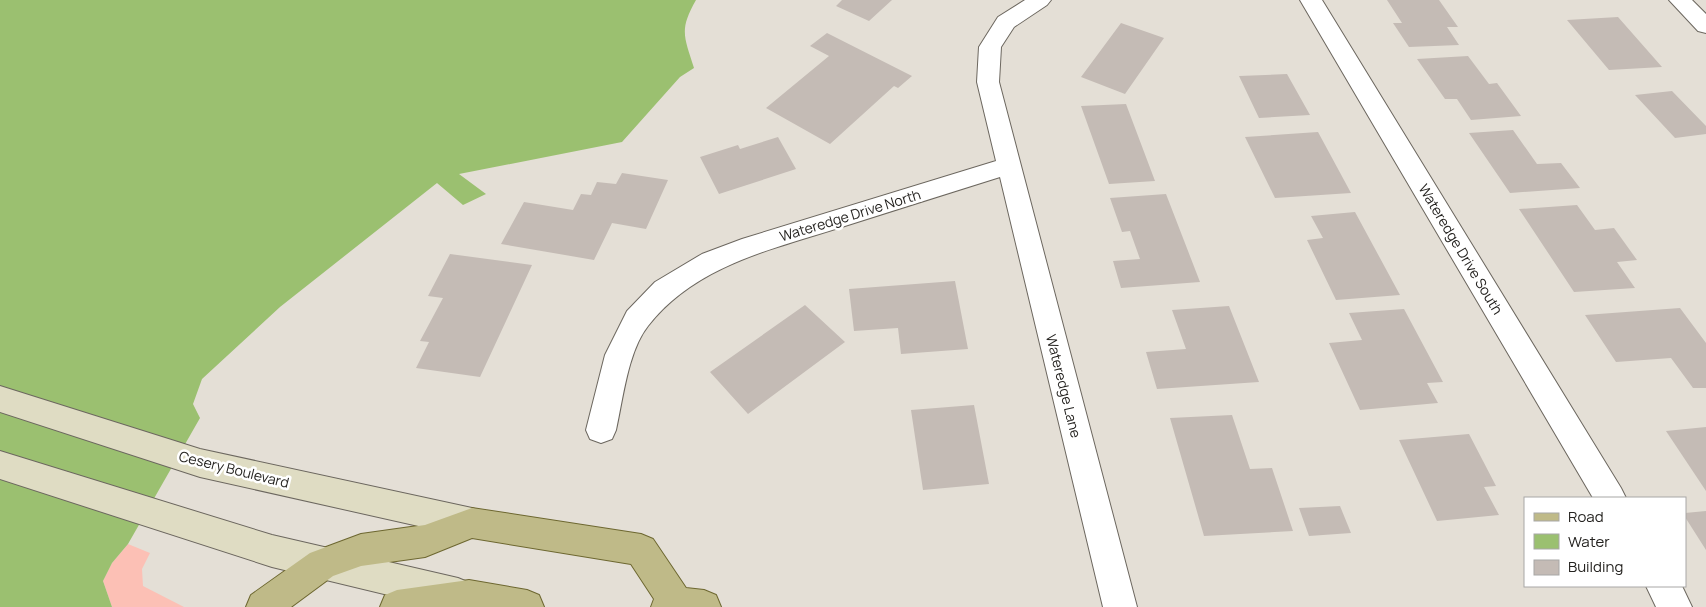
<svg xmlns="http://www.w3.org/2000/svg" width="1706" height="607" viewBox="0 0 1706 607" font-family="Manrope,sans-serif">
<rect width="100%" height="100%" fill="#e4dfd6"/>
<!-- green -->
<path fill="#fcc0b5" d="M128,544L150,553L142,569L143,586L184,607H112L103,581L112,563Z"/>
<!-- water -->
<path fill="#9bc070" d="M0,0H696C679,30 684,36 694,68L680,77L622,142L459,174L486,194L463,205L437,183L280,307L202,379L193,404L200,418L128,544L112,563L103,581L112,607H0Z"/>
<!-- building -->
<path fill="#c4bbb5" d="M842,0H892L869,21L836,6Z
M1387,0H1439L1458,27H1447L1459,45L1409,47L1393,23H1402Z
M1618,17L1662,67L1609,70L1567,20Z
M1121,23L1164,38L1125,94L1081,77Z
M827,33L912,76L898,88L894,86L830,144L766,108L829,56L810,46Z
M1468,56L1489,84L1497,83L1521,116L1471,120L1457,99H1445L1417,59Z
M1287,74L1310,115L1259,118L1239,76Z
M1672,91L1706,126V134L1675,138L1635,95Z
M1126,104L1155,181L1109,184L1081,106Z
M1513,130L1537,164L1561,163L1580,188L1510,193L1469,133Z
M1318,132L1351,193L1275,198L1245,137Z
M778,137L796,169L719,194L700,157L738,145L740,149Z
M622,173L668,180L646,229L612,223L594,260L501,244L524,202L573,210L581,194L591,195L597,182L616,184Z
M1166,194L1200,282L1121,288L1113,261L1140,259L1130,231L1122,232L1110,198Z
M1577,205L1595,230L1614,228L1637,260L1617,262L1635,288L1574,292L1519,209Z
M1355,212L1400,295L1336,300L1307,240L1323,238L1311,216Z
M450,254L532,265L480,377L416,368L429,342L420,341L443,298L428,296Z
M955,281L968,349L901,354L898,328L854,331L849,289Z
M805,305L845,342L748,414L710,372Z
M1229,306L1259,382L1157,389L1146,352L1186,349L1172,310Z
M1680,308L1706,343V388H1693L1671,358L1616,362L1585,315Z
M1404,309L1443,382L1427,383L1438,403L1360,410L1329,343L1362,340L1349,313Z
M974,405L989,484L923,490L911,410Z
M1232,415L1250,469L1272,468L1293,531L1204,536L1170,418Z
M1706,427V491L1666,431Z
M1469,434L1496,486L1484,487L1499,515L1437,521L1399,440Z
M1340,506L1351,533L1309,536L1299,508Z
M1706,511V550L1685,517V513Z"/>
<g fill="none" stroke-linecap="round" stroke-linejoin="round">
<defs>
<path id="street" d="M1025,0H1051L1047,5L1014,27L1001,47L999,82L1137,607H1103L1000,177C949,193 898,209 848,225C777,248 696,264 648,326C628,351 623,399 616,430L612,439L601,443L590,439L586,430L605,355L627,311L655,282L702,254L742,239L996,161L977,82L979,47L998,17Z
M1300,0H1322L1621,488L1626,498H1593Z
M1669,0H1692L1706,14V33L1698,31Z
M1646,586H1682L1692,607H1656Z"/>
<path id="secondary" d="M0,386L200,449L472,508L483,512L488,523L483,534L472,538L200,477L0,412Z
M0,451L272,535L458,578L470,583L475,595L470,607H438L272,567L0,479Z"/>
<path id="primary" d="M472,508L641,534L653,539L686,588L704,590L716,595L721,607H651L654,599L631,564L472,538L425,557L361,566L333,576L291,607H246L251,595L310,553L361,534L425,525Z
M469,580L527,590L539,595L544,607H380L385,595L397,590Z"/>
</defs>
<!-- street casing -->
<use href="#street" stroke="#6c675f" stroke-width="2"/>
<!-- secondary casing -->
<use href="#secondary" stroke="#6c675f" stroke-width="2"/>
<!-- primary casing -->
<use href="#primary" stroke="#6d6730" stroke-width="2"/>
<!-- street -->
<use href="#street" fill="#fff" fill-rule="evenodd"/>
<!-- secondary -->
<use href="#secondary" fill="#dfdcc3" fill-rule="evenodd"/>
<!-- primary -->
<use href="#primary" fill="#bfba88" fill-rule="evenodd"/>
</g>
<g text-anchor="middle" dominant-baseline="central" stroke-width="5" stroke-linejoin="round" paint-order="stroke">
<!-- street labels -->
<g font-size="14" fill="#252320" stroke="#fff">
<text transform="translate(850 215) rotate(-17)">Wateredge Drive North</text>
<text transform="translate(1461 249) rotate(59)">Wateredge Drive South</text>
<text transform="translate(1064 386) rotate(76)">Wateredge Lane</text>
<text transform="translate(234 469) rotate(14)">Cesery Boulevard</text>
</g>
</g>
<!-- legend -->
<rect x="1524" y="497" width="162" height="90" fill="#ffffff" stroke="#a8a7a6"/>
<rect x="1534" y="513" width="25" height="8" fill="#bfba88" stroke="#a8a7a6"/>
<text x="1568" y="522" font-size="15" fill="#252320">Road</text>
<rect x="1534" y="534" width="25" height="15" fill="#9bc070" stroke="#a8a7a6"/>
<text x="1568" y="547" font-size="15" fill="#252320">Water</text>
<rect x="1534" y="560" width="25" height="15" fill="#c4bbb5" stroke="#a8a7a6"/>
<text x="1568" y="572" font-size="15" fill="#252320">Building</text>
</svg>
